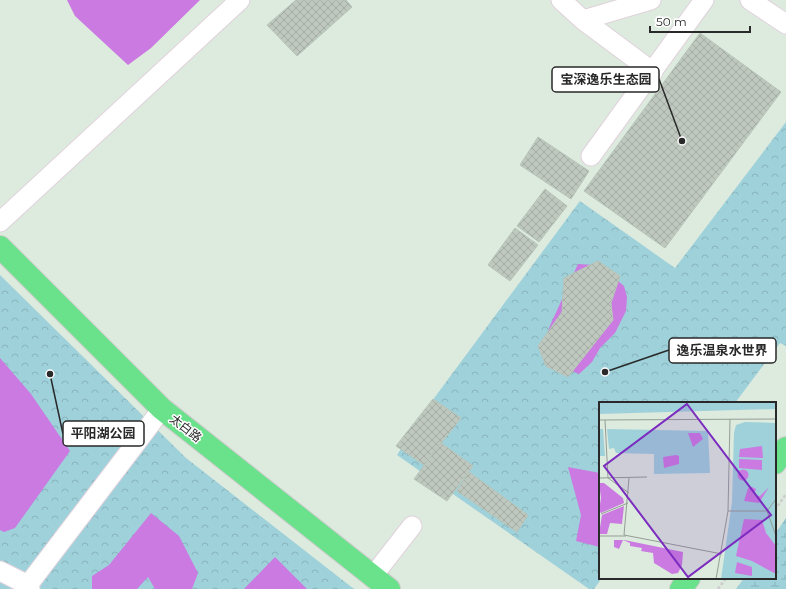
<svg xmlns="http://www.w3.org/2000/svg" width="786" height="589" viewBox="0 0 786 589" font-family="Montserrat,'Noto Sans SC',sans-serif">
<defs>
<pattern id="forest-crowns" width="20" height="18" patternUnits="userSpaceOnUse"><rect width="20" height="18" fill="#9fd1db"/><path d="M2 6a3 3 0 1 1 6 0M12 15a3 3 0 1 1 6 0" fill="none" stroke="#89b3bc"/></pattern>
<pattern id="wetland-marsh" width="20" height="14" patternUnits="userSpaceOnUse"><rect width="20" height="14" fill="#9fd1db"/><path d="M1 5h8M5 5V1M11 12h8M15 12V8" fill="none" stroke="#89b3bc"/></pattern>
<pattern id="building-cross-hatch" width="8" height="8" patternUnits="userSpaceOnUse"><rect width="8" height="8" fill="#bfc8bf"/><path d="M0 0l8 8M0 8l8-8" fill="none" stroke="#a4aca4"/></pattern>
</defs>
<rect width="100%" height="100%" fill="#ddeade"/>
<!-- forest -->
<path fill="url(#forest-crowns)" d="M786,122V346L780,343L735,403H600V578H602L594,589H589L397,455L432,401L580,201L675,268Z
M0,275L186,458L354,589H0Z"/>
<!-- wetland -->
<path fill="url(#wetland-marsh)" d="M786,518V589H736L744,578H775V534Z"/>
<!-- water -->
<path fill="#ca7ae1" d="M67,0H200L151,48L128,65L75,16Z
M578,264L595,265L610,274L624,286L627,297L626,311L615,333L600,348L592,362L579,374L557,364L544,346L549,328Z
M0,358L31,394L70,451L15,528L4,532L0,530Z
M568,467L600,473V547L576,541L581,515Z
M151,513L179,536L198,573L192,589H155L148,577L137,589H92V576L109,565Z
M275,557L307,589H244Z"/>
<!-- building -->
<path fill="url(#building-cross-hatch)" stroke="#b7c5b9" d="M296,0H346L352,7L297,56L267,25Z
M700,33L781,92L665,248L584,191Z
M538,137L589,171L571,199L520,165Z
M545,189L567,206L539,242L517,226Z
M515,228L538,245L510,281L488,265Z
M598,261L620,276L611,303L613,320L568,377L546,366L538,346L562,312L564,278Z
M433,399L461,418L424,465L396,446Z
M441,443L473,466L447,501L414,479Z
M469,472L528,515L517,532L457,491Z"/>
<g fill="none" stroke-linecap="round" stroke-linejoin="round">
<defs>
<path id="minor" d="M561,0L583,20L653,72
M750,0L786,24
M583,20L651,0
M591,156L704,0
M0,222L240,0
M0,571L28,585L30,589
M373,576L412,526
M28,585L162,409"/>
<path id="major" d="M0,247L162,409L389,589
M775,463L786,448
M681,589L689,578"/>
</defs>
<!-- minor casing -->
<use href="#minor" stroke="#e0d2dc" stroke-width="21"/>
<!-- major casing -->
<use href="#major" stroke="#ccc" stroke-width="24"/>
<!-- path -->
<path stroke="#ccc" stroke-width="2.5" stroke-dasharray="3 2" stroke-linecap="butt" d="M775,510L786,494
M718,589L726,578"/>
<!-- minor -->
<use href="#minor" stroke="#fff" stroke-width="19"/>
<!-- major -->
<use href="#major" stroke="#6ae18b" stroke-width="22"/>
</g>
<g text-anchor="middle" dominant-baseline="central" stroke-width="3" stroke-linejoin="round" paint-order="stroke">
<!-- street labels -->
<g font-size="12" fill="#292929" stroke="#fff">
<text transform="translate(186 428) rotate(38)">太白路</text>
</g>
</g>
<!-- overview -->
<g transform="translate(599 402)">
<rect width="177" height="177" fill="#ddeade"/>
<path d="M146,20L177,21V177H122L133,100L135,31L137,23ZM0,27H4L6,54H0ZM8,27L109,29L111,71L55,72V52L17,51L15,46L10,47Z" fill="#9fd1db"/>
<path d="M0,0H177V7L0,12Z" fill="#9fd1db"/>
<path d="M89,31H101L104,37L94,45ZM163,44L164,56L140,55L141,47ZM77,53L80,54V62L65,66L64,55ZM140,57L163,58V68L140,66ZM138.5 73a5.5 5.5 0 1 1 11 0a5.5 5.5 0 1 1-11 0ZM0,81H5L24,96L25,101L2,111L0,109L2,96ZM153,85L157,87L155,93L161,94L170,85L160,101L145,99L149,86ZM25,104L23,122L11,121L8,132H0L3,113ZM145,117L163,118L167,131L177,144V172L153,159L137,154ZM15,138H25L84,150L83,163L79,171L73,172L55,161L54,151L42,149L43,146L31,144V141L24,138L20,147L15,145ZM138,160L153,165V174L136,171Z" fill="#ca7ae1"/>
<path fill="none" stroke="#959d96" stroke-width="1" d="M0,18L177,17M6,18L9,76L30,91M0,76L48,75M30,76L25,133L123,152M177,97L168,109L177,134M129,109H168M2,112L29,101M0,134H27M117,177L129,109L131,17"/>
<path fill="#7b2cbf" fill-opacity="0.15" stroke="#7b2cbf" stroke-width="2" d="M88,2L172,113L89,175L5,64Z"/>
<rect width="177" height="177" fill="none" stroke="#292929" stroke-width="2"/>
</g>
<!-- callouts -->
<path fill="none" stroke="#292929" stroke-width="1.5" d="M682 141L659 79M605 372L669 350M50 374L63 434"/>
<g fill="#292929" stroke="#fff" stroke-width="1.5">
<circle cx="682" cy="141" r="4"/>
<circle cx="605" cy="372" r="4"/>
<circle cx="50" cy="374" r="4"/>
</g>
<g fill="#fff" stroke="#292929" stroke-width="1.5">
<rect x="552" y="67" width="107" height="25" rx="4"/>
<rect x="669" y="338" width="107" height="25" rx="4"/>
<rect x="63" y="421" width="81" height="25" rx="4"/>
</g>
<g font-size="13" text-anchor="middle" font-weight="bold" fill="#292929">
<text x="606" y="84">宝深逸乐生态园</text>
<text x="722" y="355">逸乐温泉水世界</text>
<text x="103" y="438">平阳湖公园</text>
</g>
<!-- scale -->
<path d="M650 26v6h100v-6" fill="none" stroke="#292929" stroke-width="2"/>
<text x="656" y="26" font-size="12" fill="#292929" stroke="#ffffff" stroke-width="3" paint-order="stroke">50 m</text>
</svg>
